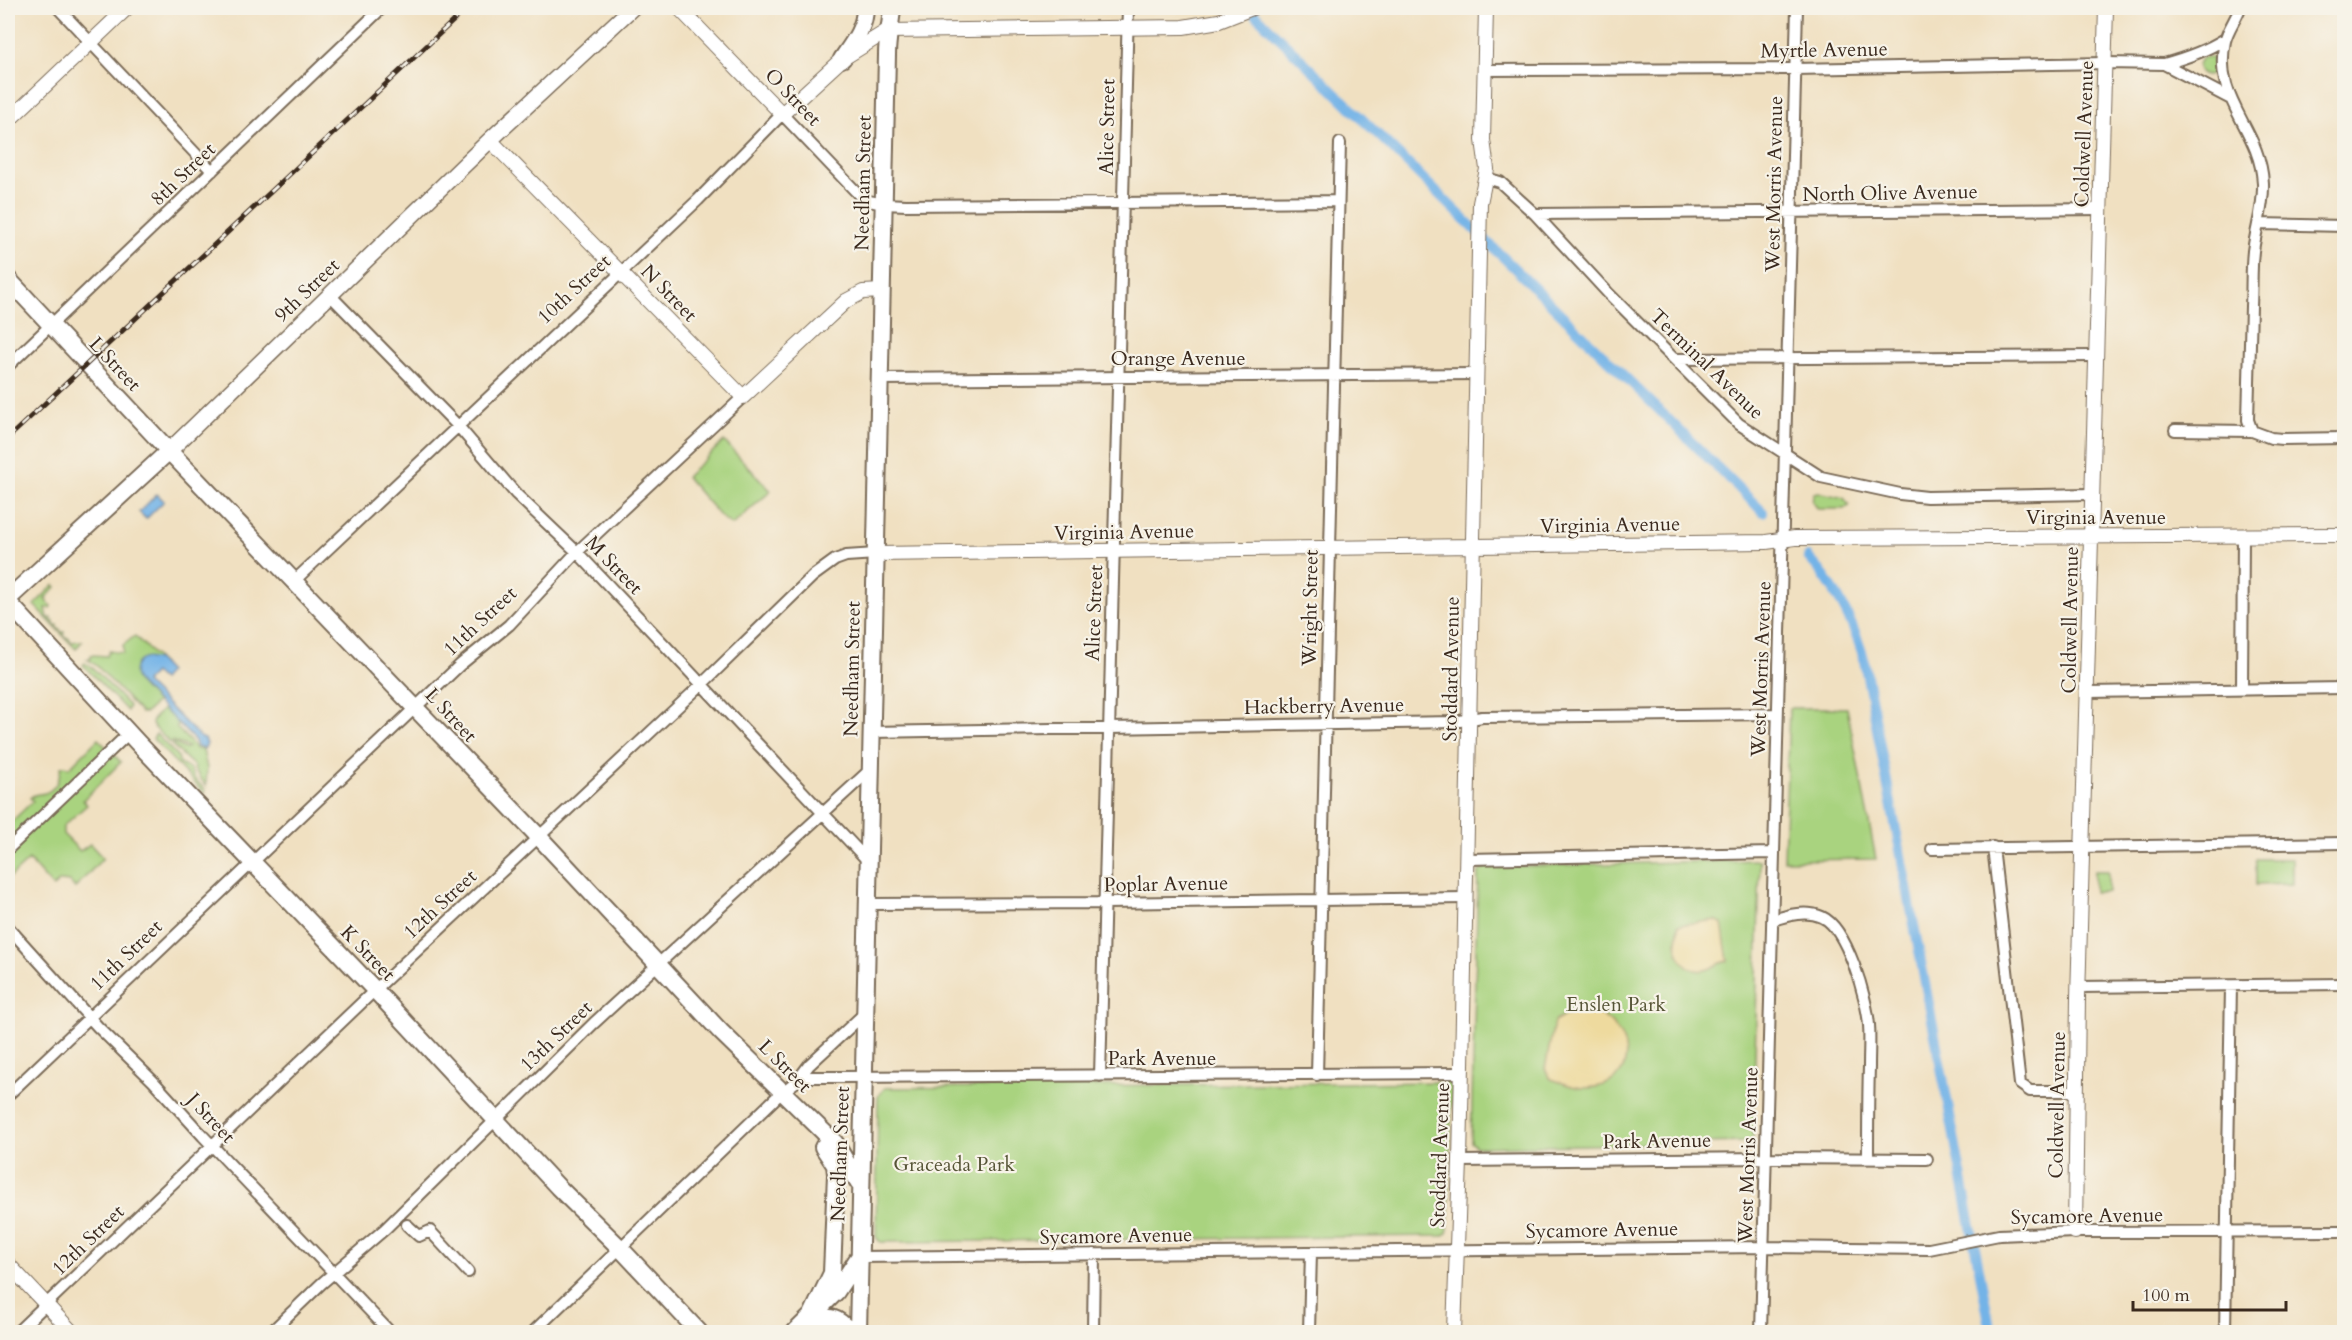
<svg xmlns="http://www.w3.org/2000/svg" width="2352" height="1340" viewBox="0 0 2352 1340" font-family="Cardo,serif">
<rect width="100%" height="100%" fill="#f7f3e8"/>
<filter id="ink" filterUnits="userSpaceOnUse"><feTurbulence type="fractalNoise" baseFrequency=".0167" numOctaves="2"/><feDisplacementMap in="SourceGraphic" scale="12" xChannelSelector="R" yChannelSelector="G"/><feConvolveMatrix kernelMatrix="1 2 1 2 8 2 1 2 1" color-interpolation-filters="sRGB"/></filter>
<filter id="wash" filterUnits="userSpaceOnUse"><feTurbulence type="fractalNoise" baseFrequency=".008" numOctaves="4" result="noise"/><feDisplacementMap in="SourceGraphic" scale="24" xChannelSelector="R" yChannelSelector="G"/><feGaussianBlur stdDeviation="1.35" result="paint"/><feColorMatrix in="noise" values="0 0 0 0 0 0 0 0 0 0 0 0 0 0 0 0 0 1.4 0 .05"/><feComposite in="paint" operator="in"/></filter>
<g filter="url(#wash)">
<rect width="100%" height="100%" fill="#f0e0c1"/>
<!-- green -->
<path fill="#a9d37f" stroke="#727e4e" stroke-width="1.5" d="M2198 66a9 9 0 1 1 18 0a9 9 0 1 1-18 0Z
M724,441L771,491L732,525L721,517L686,477Z
M1818,492L1844,498L1849,505L1844,509H1818L1812,501L1814,493Z
M54,585L56,587L45,599L51,606L50,608H46L48,618H51V621H54V625H57V629H60L61,632H64V636L70,639L71,642L82,641L76,649L34,605Z
M135,636L163,664L158,660L136,680L157,702L146,713H141L97,666L87,659H91V655L107,656L109,651L123,653V645Z
M85,663L94,669L129,706L127,711L83,665Z
M1789,708H1847L1876,859L1784,860Z
M163,709L179,724L176,727L197,749L203,750L207,768L206,786L194,769L195,767L172,745L173,743L185,749L188,747L172,741L170,743L152,725L153,719Z
M156,734L178,757L180,764L190,769L194,778L206,791L204,793L153,739Z
M98,739L121,762L83,800L87,805L63,826V834L80,851L90,844L103,858L75,888L70,882L60,881L53,887L29,860L8,879V825L33,801L30,798C35,793 38,795 45,793C56,789 60,778 61,767L66,766L69,768Z
M2256,859H2292V884L2256,885Z
M1760,860L1753,1138L1751,1142L1476,1147L1471,1142L1478,873L1485,867Z
M2094,871H2108V892H2094Z
M1447,1082L1452,1085V1089L1448,1229L1447,1233L1441,1236L885,1242H880L876,1237L878,1096L885,1088Z"/>
<!-- sand -->
<path fill="#eeda9e" stroke="#94825e" stroke-width="1.5" d="M1716,920L1722,924L1728,961C1719,962 1714,968 1705,970C1692,973 1679,962 1677,949C1676,941 1679,934 1678,925Z
M1586,1009C1636,1022 1643,1089 1583,1088C1573,1088 1561,1082 1551,1079L1545,1069L1554,1022L1575,1010Z"/>
<!-- water -->
<path fill="#73b3e7" stroke="#576e82" stroke-width="1.5" d="M157,494L164,501L146,519L139,512Z
M146,658L158,660L169,672L162,680L154,673L145,682L200,737L205,739L207,744L204,749L197,747L195,741L136,680C132,670 135,661 146,658Z"/>
<g fill="none" stroke-linecap="round" stroke-linejoin="round">
<!-- canal -->
<path stroke="#73b3e7" stroke-width="10" d="M1249,8L1763,512
M1808,557C1835,585 1851,618 1863,655L1991,1332"/>
</g>
</g>
<g filter="url(#ink)">
<g fill="none" stroke-linecap="round" stroke-linejoin="round">
<defs>
<path id="minor" d="M58,8L212,171
M2240,8C2236,19 2228,29 2225,41C2212,101 2260,127 2263,183C2264,207 2256,228 2253,251C2251,269 2252,288 2251,306C2250,344 2249,382 2248,420L2252,431L2271,438L2283,439L2344,438
M2164,64C2186,58 2206,51 2225,39
M1484,70L1795,69L2106,63L2164,64L2229,98
M1486,178L1500,182L1535,214L1609,294L1739,424L1821,477L1900,494L1927,497L2092,494
M1535,214L2101,209
M2259,224L2344,226
M331,296L458,426L516,494L577,552L868,861
M1674,359L2096,356
M8,366L382,8
M880,379L1477,374
M2175,430L2252,431
M293,582L698,200L782,114L864,200L884,204L906,205L1338,201
M2242,689L2243,536
M2089,692L2344,688
M872,732L1454,722L1482,717L1777,714
M1993,847L2020,1084L2030,1091H2076
M8,849L129,733
M1932,849L2344,843
M1467,859L1773,853
M868,904L1105,903L1466,898
M1773,920C1788,915 1806,910 1822,917C1847,928 1867,999 1869,1025C1870,1038 1869,1053 1869,1067C1868,1097 1868,1128 1868,1159
M8,927L98,1027L153,1081L203,1136L390,1332
M2079,987L2344,984
M1317,1075L1340,143
M1100,1076L1128,8
M797,1081L811,1077H842L1462,1073
M8,1095L460,665L509,625L577,552L743,397
M1460,1161L1767,1158L1927,1159
M407,1225L419,1236L430,1231L468,1272
M859,1257L1764,1247L1929,1249L1999,1235L2075,1232L2344,1231
M17,1332L375,990L702,684L813,576L835,560L846,556L876,554
M271,1332L322,1283L385,1229L594,1023L870,770
M533,1332L781,1093L797,1081L809,1065L865,1013
M1093,1332L1094,1254
M1309,1332L1311,1252
M1761,1332L1797,8
M2225,1332L2231,986"/>
<path id="tertiary" d="M679,8L782,114L842,59L887,31L1183,27L1219,21L1252,8
M8,121L127,8
M490,140L743,397L846,301L863,292L882,291
M876,554L1766,542L1795,538L2344,535
M2075,1232L2078,998L2106,8
M8,1264L72,1332
M1454,1332L1460,1161L1480,203L1487,169L1483,140L1486,8"/>
<path id="secondary" d="M169,451L490,140L632,8"/>
<path id="primary" d="M842,59C853,43 865,28 865,8
M8,279L169,451L539,837L721,1032L835,1143L859,1183
M8,599L169,451
M8,602L138,743L375,990L558,1187L620,1248L699,1332
M823,1147L835,1165L836,1174L832,1273L810,1319C831,1316 836,1316 851,1332
M795,1332L836,1292L859,1257
M858,1332C864,907 878,481 887,55C887,38 891,24 892,8"/>
</defs>
<!-- minor casing -->
<use href="#minor" stroke="#7a6a57" stroke-width="14"/>
<!-- tertiary casing -->
<use href="#tertiary" stroke="#7a6a57" stroke-width="16"/>
<!-- secondary casing -->
<use href="#secondary" stroke="#7a6a57" stroke-width="18"/>
<!-- primary casing -->
<use href="#primary" stroke="#7a6a57" stroke-width="20"/>
<!-- minor -->
<use href="#minor" stroke="#fff" stroke-width="10"/>
<!-- tertiary -->
<use href="#tertiary" stroke="#fff" stroke-width="14"/>
<!-- secondary -->
<use href="#secondary" stroke="#fff" stroke-width="15"/>
<!-- primary -->
<use href="#primary" stroke="#fff" stroke-width="16"/>
<defs>
<path id="rail" d="M8,438L467,8"/>
</defs>
<!-- rail casing -->
<use href="#rail" stroke="#3b2a1e" stroke-width="5"/>
<!-- rail -->
<use href="#rail" stroke="#f7f3e8" stroke-width="3" stroke-dasharray="9" stroke-linecap="butt"/>
</g>
</g>
<g text-anchor="middle" dominant-baseline="central" stroke-width="4.5" stroke-linejoin="round" paint-order="stroke">
<!-- street labels -->
<g font-size="20" fill="#3b2a1e" stroke="#f7f3e8">
<text transform="translate(1824 50) rotate(-1)">Myrtle Avenue</text>
<text transform="translate(793 97) rotate(46)">O Street</text>
<text transform="translate(1107 127) rotate(-89)">Alice Street</text>
<text transform="translate(2084 134) rotate(-88)">Coldwell Avenue</text>
<text transform="translate(183 174) rotate(-44)">8th Street</text>
<text transform="translate(863 183) rotate(-89)">Needham Street</text>
<text transform="translate(1774 184) rotate(-89)">West Morris Avenue</text>
<text transform="translate(1890 193) rotate(-1)">North Olive Avenue</text>
<text transform="translate(574 289) rotate(-43)">10th Street</text>
<text transform="translate(307 290) rotate(-44)">9th Street</text>
<text transform="translate(669 293) rotate(46)">N Street</text>
<text x="1178" y="358">Orange Avenue</text>
<text transform="translate(115 364) rotate(47)">L Street</text>
<text transform="translate(1707 364) rotate(44)">Terminal Avenue</text>
<text x="2096" y="517">Virginia Avenue</text>
<text transform="translate(1610 525) rotate(-1)">Virginia Avenue</text>
<text transform="translate(1124 532) rotate(-1)">Virginia Avenue</text>
<text transform="translate(614 565) rotate(46)">M Street</text>
<text transform="translate(1310 608) rotate(-89)">Wright Street</text>
<text transform="translate(1094 613) rotate(-88)">Alice Street</text>
<text transform="translate(2070 620) rotate(-89)">Coldwell Avenue</text>
<text transform="translate(480 621) rotate(-43)">11th Street</text>
<text transform="translate(852 669) rotate(-89)">Needham Street</text>
<text transform="translate(1451 669) rotate(-89)">Stoddard Avenue</text>
<text transform="translate(1761 669) rotate(-88)">West Morris Avenue</text>
<text transform="translate(1324 706) rotate(-1)">Hackberry Avenue</text>
<text transform="translate(451 715) rotate(47)">L Street</text>
<text transform="translate(1166 884) rotate(-1)">Poplar Avenue</text>
<text transform="translate(440 904) rotate(-43)">12th Street</text>
<text transform="translate(368 953) rotate(46)">K Street</text>
<text transform="translate(126 955) rotate(-44)">11th Street</text>
<text transform="translate(556 1036) rotate(-44)">13th Street</text>
<text x="1162" y="1058">Park Avenue</text>
<text transform="translate(785 1066) rotate(45)">L Street</text>
<text transform="translate(2057 1105) rotate(-89)">Coldwell Avenue</text>
<text transform="translate(211 1118) rotate(47)">J Street</text>
<text transform="translate(1657 1141) rotate(-1)">Park Avenue</text>
<text transform="translate(840 1154) rotate(-88)">Needham Street</text>
<text transform="translate(1440 1155) rotate(-88)">Stoddard Avenue</text>
<text transform="translate(1748 1155) rotate(-88)">West Morris Avenue</text>
<text transform="translate(2087 1216) rotate(-1)">Sycamore Avenue</text>
<text transform="translate(1602 1230) rotate(-1)">Sycamore Avenue</text>
<text transform="translate(1116 1236) rotate(-1)">Sycamore Avenue</text>
<text transform="translate(88 1240) rotate(-44)">12th Street</text>
</g>
<!-- park labels -->
<g font-size="20" fill="#565436" stroke="#f7f3e8">
<text x="1616" y="1004">Enslen Park</text>
<text x="954" y="1164">Graceada Park</text>
</g>
</g>
<!-- margin -->
<rect width="2352" height="1340" fill="none" stroke="#f7f3e8" stroke-width="30"/>
<!-- scale -->
<path d="M2133 1301v9h153v-9" fill="none" stroke="#3b2a1e" stroke-width="3"/>
<text x="2142" y="1301" font-size="18" fill="#3b2a1e" stroke="#f7f3e8" stroke-width="4.5" paint-order="stroke">100 m</text>
</svg>
